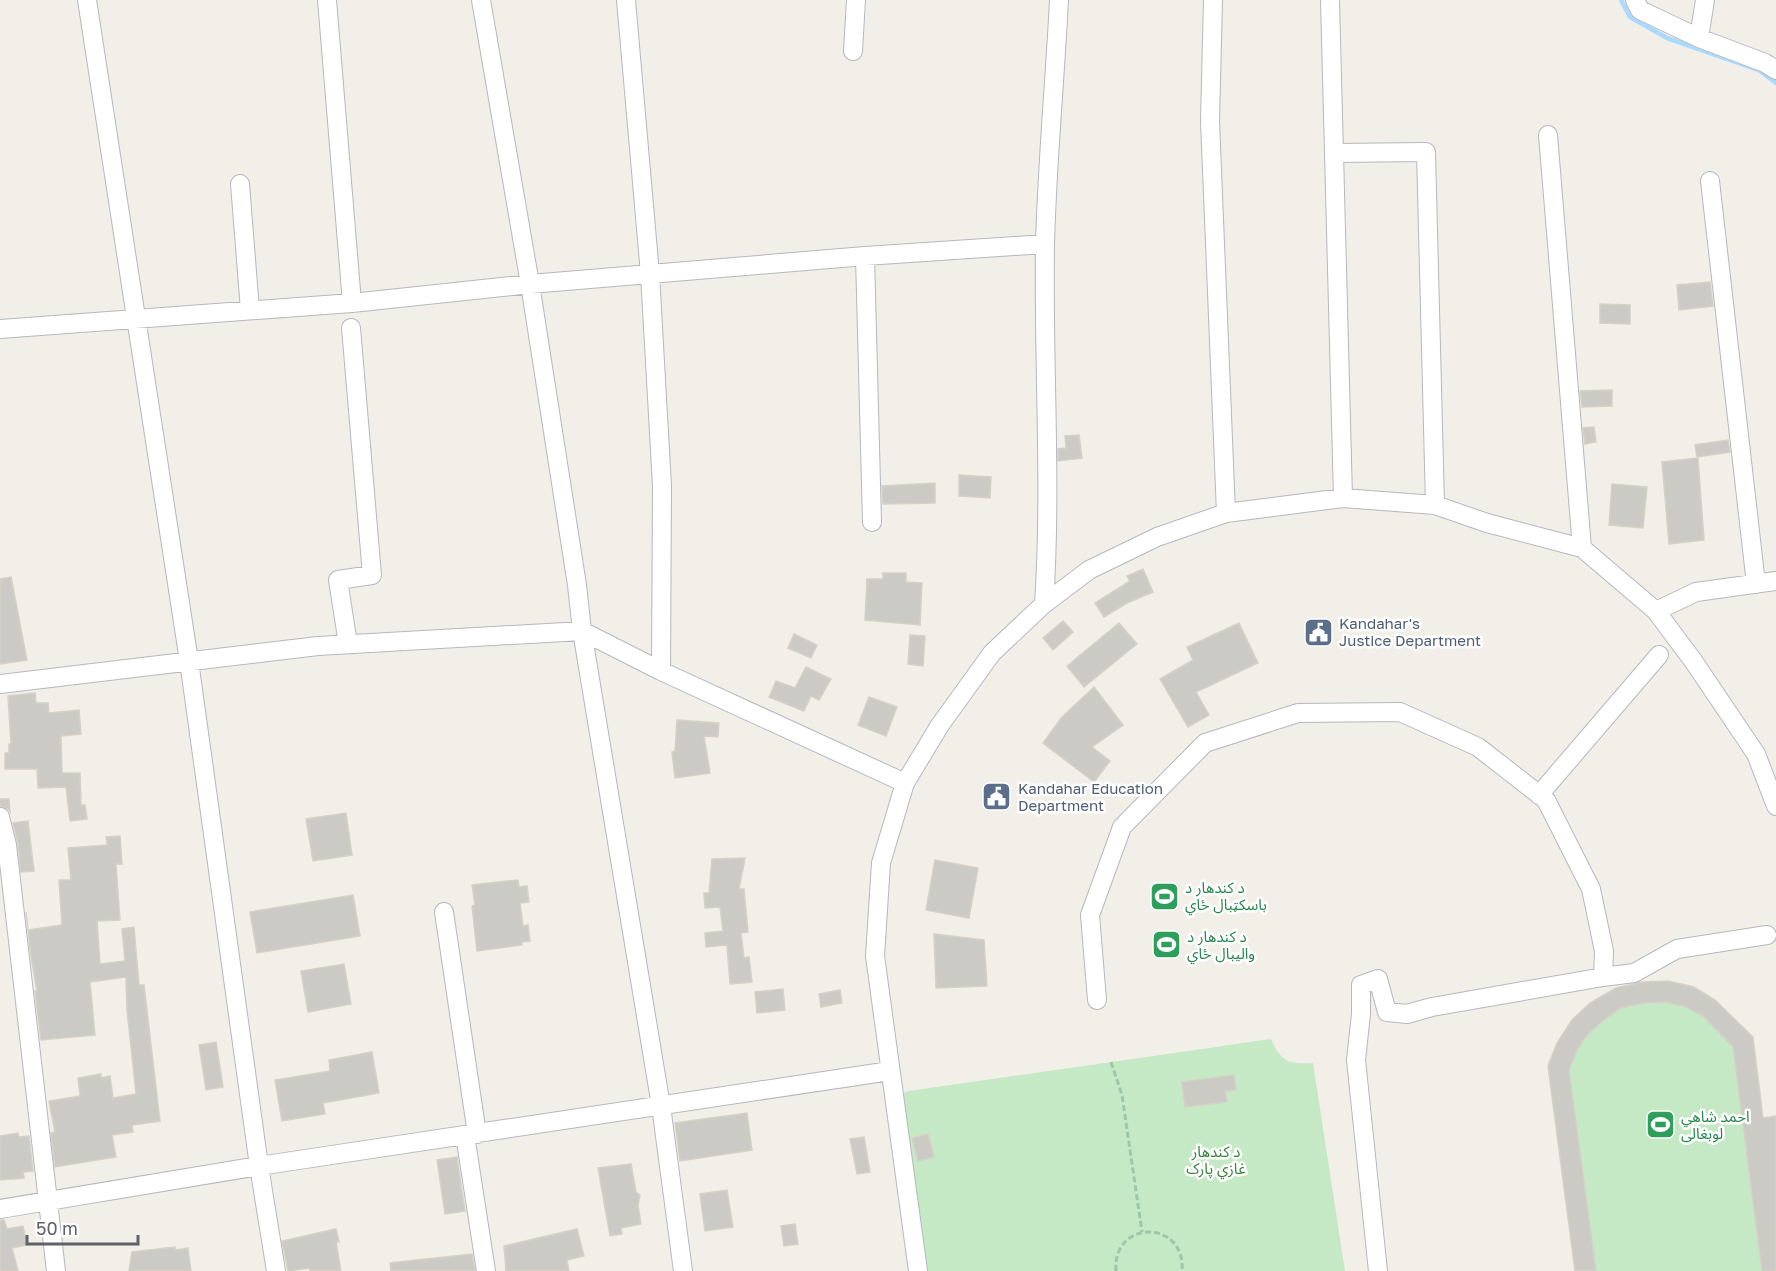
<svg xmlns="http://www.w3.org/2000/svg" width="1776" height="1271" viewBox="0 0 1776 1271" font-family="'Golos Text','Noto Sans Arabic',sans-serif">
<rect width="100%" height="100%" fill="#f1efe8"/>
<!-- green -->
<path fill="#c5e8c5" d="M1668,981L1694,987L1715,1000L1753,1037L1776,1218V1271H1575L1548,1066C1571,1006 1603,983 1668,981Z
M1271,1039C1282,1063 1289,1064 1313,1063L1345,1271H927L900,1100L902,1094L909,1091Z"/>
<g fill="none" stroke-linecap="round" stroke-linejoin="round">
<!-- stream -->
<path stroke="#aadaff" stroke-width="4.5" d="M1621,0L1630,17L1667,38L1759,70L1776,83"/>
</g>
<!-- building -->
<path fill="#cccac5" stroke="#d6d1c6" stroke-width="1.5" d="M1710,282L1713,306L1679,310L1677,285Z
M1600,304L1630,305V324L1600,323Z
M1612,390V406L1582,407L1580,391Z
M1594,427L1596,442L1585,444L1583,428Z
M1079,435L1082,458L1058,461V449L1066,448L1065,436Z
M1728,440L1730,452L1697,457L1695,445Z
M1698,458L1704,540L1669,544L1662,462Z
M959,475L991,477L990,498L959,496Z
M935,483V503L883,504L882,486Z
M1612,484L1647,487L1643,528L1609,525Z
M1143,569L1153,592L1127,603L1104,617L1095,603L1130,581L1127,576Z
M883,573H906V582L922,583L920,625L865,620L867,579H883Z
M11,577L27,660L0,664V579Z
M1063,621L1073,632L1053,650L1043,638Z
M1119,623L1137,644L1084,687L1067,666Z
M1239,623L1258,663L1196,692L1209,715L1188,727L1160,679L1193,660L1187,647Z
M794,634L817,645L811,658L788,648Z
M910,635L925,636L923,666L908,664Z
M806,667L831,679L819,700L811,696L804,711L769,697L776,681L795,688Z
M1094,687L1123,725L1092,747L1110,761L1094,782L1043,743L1062,717Z
M35,693L36,703H48L49,713L79,710L81,734L61,736L62,773H80L81,805H85L87,819L70,821L66,787L38,788L37,769H5V753H9V744H11L8,696Z
M869,697L897,707L886,736L858,725Z
M677,720L719,723L718,737L704,736L710,773L675,778L672,752L675,751Z
M0,799H9L10,812L8,809L0,806Z
M346,813L352,855L313,861L306,819Z
M28,821L34,871L21,872L18,844L13,823Z
M120,836L122,864H116L120,920L97,921L100,964L125,961L122,929L134,927L139,985H144L160,1121L132,1125L133,1132L112,1135L116,1157L55,1167L51,1133L55,1132L49,1101L80,1096L78,1078L101,1074V1078L110,1076L113,1098L136,1094L127,1010L126,977L90,982L95,1035L41,1040L35,991H37L31,956L26,912L28,930L62,925L59,880H71L68,848L107,845L106,837Z
M745,858L739,889H744L748,932L741,933L744,958L749,957L752,982L730,984L727,945L706,947L705,933L723,931L720,907L705,908L704,893H709L712,859Z
M935,860L978,868L969,918L926,910Z
M518,880L519,887L527,886L529,902L520,903L523,926L528,925L530,941L522,942V945L477,951L472,906L475,905L472,885Z
M353,895L360,936L257,953L250,912Z
M934,934L984,940L987,986L936,988Z
M344,964L351,1004L308,1012L301,971Z
M1668,981L1694,987L1715,1000L1753,1037L1763,1118L1776,1116V1271H1762L1733,1047L1703,1016L1686,1007L1666,1002L1643,1003L1621,1008L1604,1020L1587,1035L1577,1050L1569,1070L1596,1271H1575L1548,1066L1557,1043L1572,1020L1590,1003L1616,988L1642,982Z
M783,989L785,1010L757,1013L755,992Z
M840,990L842,1003L821,1007L819,994Z
M216,1042L223,1087L206,1090L199,1045Z
M372,1052L379,1093L323,1103L325,1114L282,1121L275,1080L330,1071L329,1060Z
M1234,1075L1236,1090L1225,1091L1227,1102L1185,1107L1182,1082Z
M747,1113L752,1150L680,1161L675,1123Z
M18,1133L19,1137L29,1136L33,1171L23,1172L24,1178L0,1180V1136Z
M928,1134L934,1157L918,1161L912,1138Z
M864,1137L870,1172L857,1174L850,1139Z
M457,1157L465,1211L445,1214L437,1160Z
M631,1164L636,1192L640,1195L638,1205L641,1224L621,1228L622,1234L610,1236L598,1168Z
M727,1190L733,1227L705,1231L700,1194Z
M0,1220H4L7,1229L23,1226L27,1245L12,1248L18,1271H0Z
M795,1224L798,1244L784,1246L781,1226Z
M336,1229L339,1242H336L341,1271H310V1268L288,1271L282,1241Z
M577,1229L584,1256L567,1260L569,1271H506L504,1246Z
M175,1247V1250L188,1248L191,1271H129L132,1252Z
M472,1254L475,1271H391L390,1263Z"/>
<g fill="none" stroke-linecap="round" stroke-linejoin="round">
<defs>
<path id="minor" d="M87,0L189,661L259,1166L276,1271
M327,0L352,303
M481,0L530,284L577,585L582,631L661,1106L683,1271
M626,0L650,274L662,486L661,671
M1213,0L1210,121L1226,513
M1330,0L1343,498
M1635,0L1640,10L1699,38L1765,63L1776,70
M1699,38L1705,0
M853,51L856,0
M1548,135L1582,548
M1335,153L1426,152L1435,505
M1710,181L1756,584
M240,184L250,310
M865,256L872,522
M0,329L352,303L530,284L865,256L1045,244
M1044,604C1052,484 1043,365 1045,245C1047,163 1055,81 1059,0
M1656,611L1696,592L1776,581
M348,644L338,580L372,575L351,328
M0,684L318,646L582,631L661,671L905,783
M1539,795L1659,655
M0,817L7,845L56,1271
M444,912L477,1134
M1603,977L1634,973L1677,949L1767,935
M1097,1000L1090,915L1122,827L1205,743L1298,713L1400,712L1478,747L1546,800L1591,889L1604,951L1603,977L1432,1007L1407,1014L1387,1012L1378,979L1361,985V1014L1356,1060L1378,1271
M465,1135L486,1271
M0,1209L259,1166L890,1071
M918,1271L875,956L881,863L905,783L940,725L992,653L1044,604L1089,570L1157,537L1226,513L1343,498L1435,505L1487,523L1582,548L1656,611L1694,662L1756,754L1776,806"/>
</defs>
<!-- minor casing -->
<use href="#minor" stroke="#b5b8bc" stroke-width="20"/>
<!-- path -->
<path stroke="#9cc7a9" stroke-width="3" stroke-dasharray="6 3" stroke-linecap="butt" d="M1111,1062L1122,1095L1142,1232
M1116,1271C1112,1219 1186,1219 1182,1271"/>
<!-- minor -->
<use href="#minor" stroke="#fff" stroke-width="18"/>
</g>
<!-- icons -->
<defs>
<symbol id="civic-square" viewBox="-11 -11 22 22"><rect x="-9" y="-9" width="18" height="18" rx="4" fill="#5c6f8a" stroke="#fff"/><path d="M-.6-6.5H3V-4.5H.6V-3L4-1V1h2V6H-6V1h2V-1L-.6-3ZM-1.2 2.5V6h2.4V2.5Z" fill="#fff"/></symbol>
<symbol id="stadium-square" viewBox="-11 -11 22 22"><rect x="-9" y="-9" width="18" height="18" rx="4" fill="#2e9e5b" stroke="#fff"/><path d="M0-5a6.5 5 0 1 0 0 10a6.5 5 0 1 0 0-10ZM-3.5-1.8h7v3.6h-7Z" fill="#fff"/></symbol>
</defs>
<g fill-rule="evenodd">
<use href="#civic-square" x="1302" y="616" width="33" height="33"/>
<use href="#civic-square" x="980" y="780" width="33" height="33"/>
<use href="#stadium-square" x="1148" y="880" width="33" height="33"/>
<use href="#stadium-square" x="1150" y="928" width="33" height="33"/>
<use href="#stadium-square" x="1644" y="1108" width="33" height="33"/>
</g>
<g text-anchor="middle" dominant-baseline="central" stroke-width="5" stroke-linejoin="round" paint-order="stroke">
<!-- service labels -->
<g font-size="15" fill="#4e5e75" stroke="#fff" text-anchor="start">
<text x="1339" y="623">Kandahar's<tspan x="1339" dy="17">Justice Department</tspan></text>
<text x="1018" y="788">Kandahar Education<tspan x="1018" dy="17">Department</tspan></text>
</g>
<!-- leisure labels -->
<g font-size="15" fill="#27864d" stroke="#fff" text-anchor="start">
<text x="1185" y="887">د کندهار د<tspan x="1185" dy="17">باسکټبال ځاي</tspan></text>
<text x="1187" y="936">د کندهار د<tspan x="1187" dy="17">واليبال ځاي</tspan></text>
<text x="1681" y="1116">احمد شاهي<tspan x="1681" dy="17">لوبغالی</tspan></text>
</g>
<!-- park labels -->
<g font-size="15" fill="#348238" stroke="#fff">
<text x="1216" y="1151">د کندهار<tspan x="1216" dy="17">غازي پارک</tspan></text>
</g>
</g>
<!-- scale -->
<path d="M27 1235v9h111v-9" fill="none" stroke="#5f6368" stroke-width="3"/>
<text x="36" y="1235" font-size="18" fill="#5f6368" stroke="#ffffff" stroke-width="4.5" paint-order="stroke">50 m</text>
</svg>
